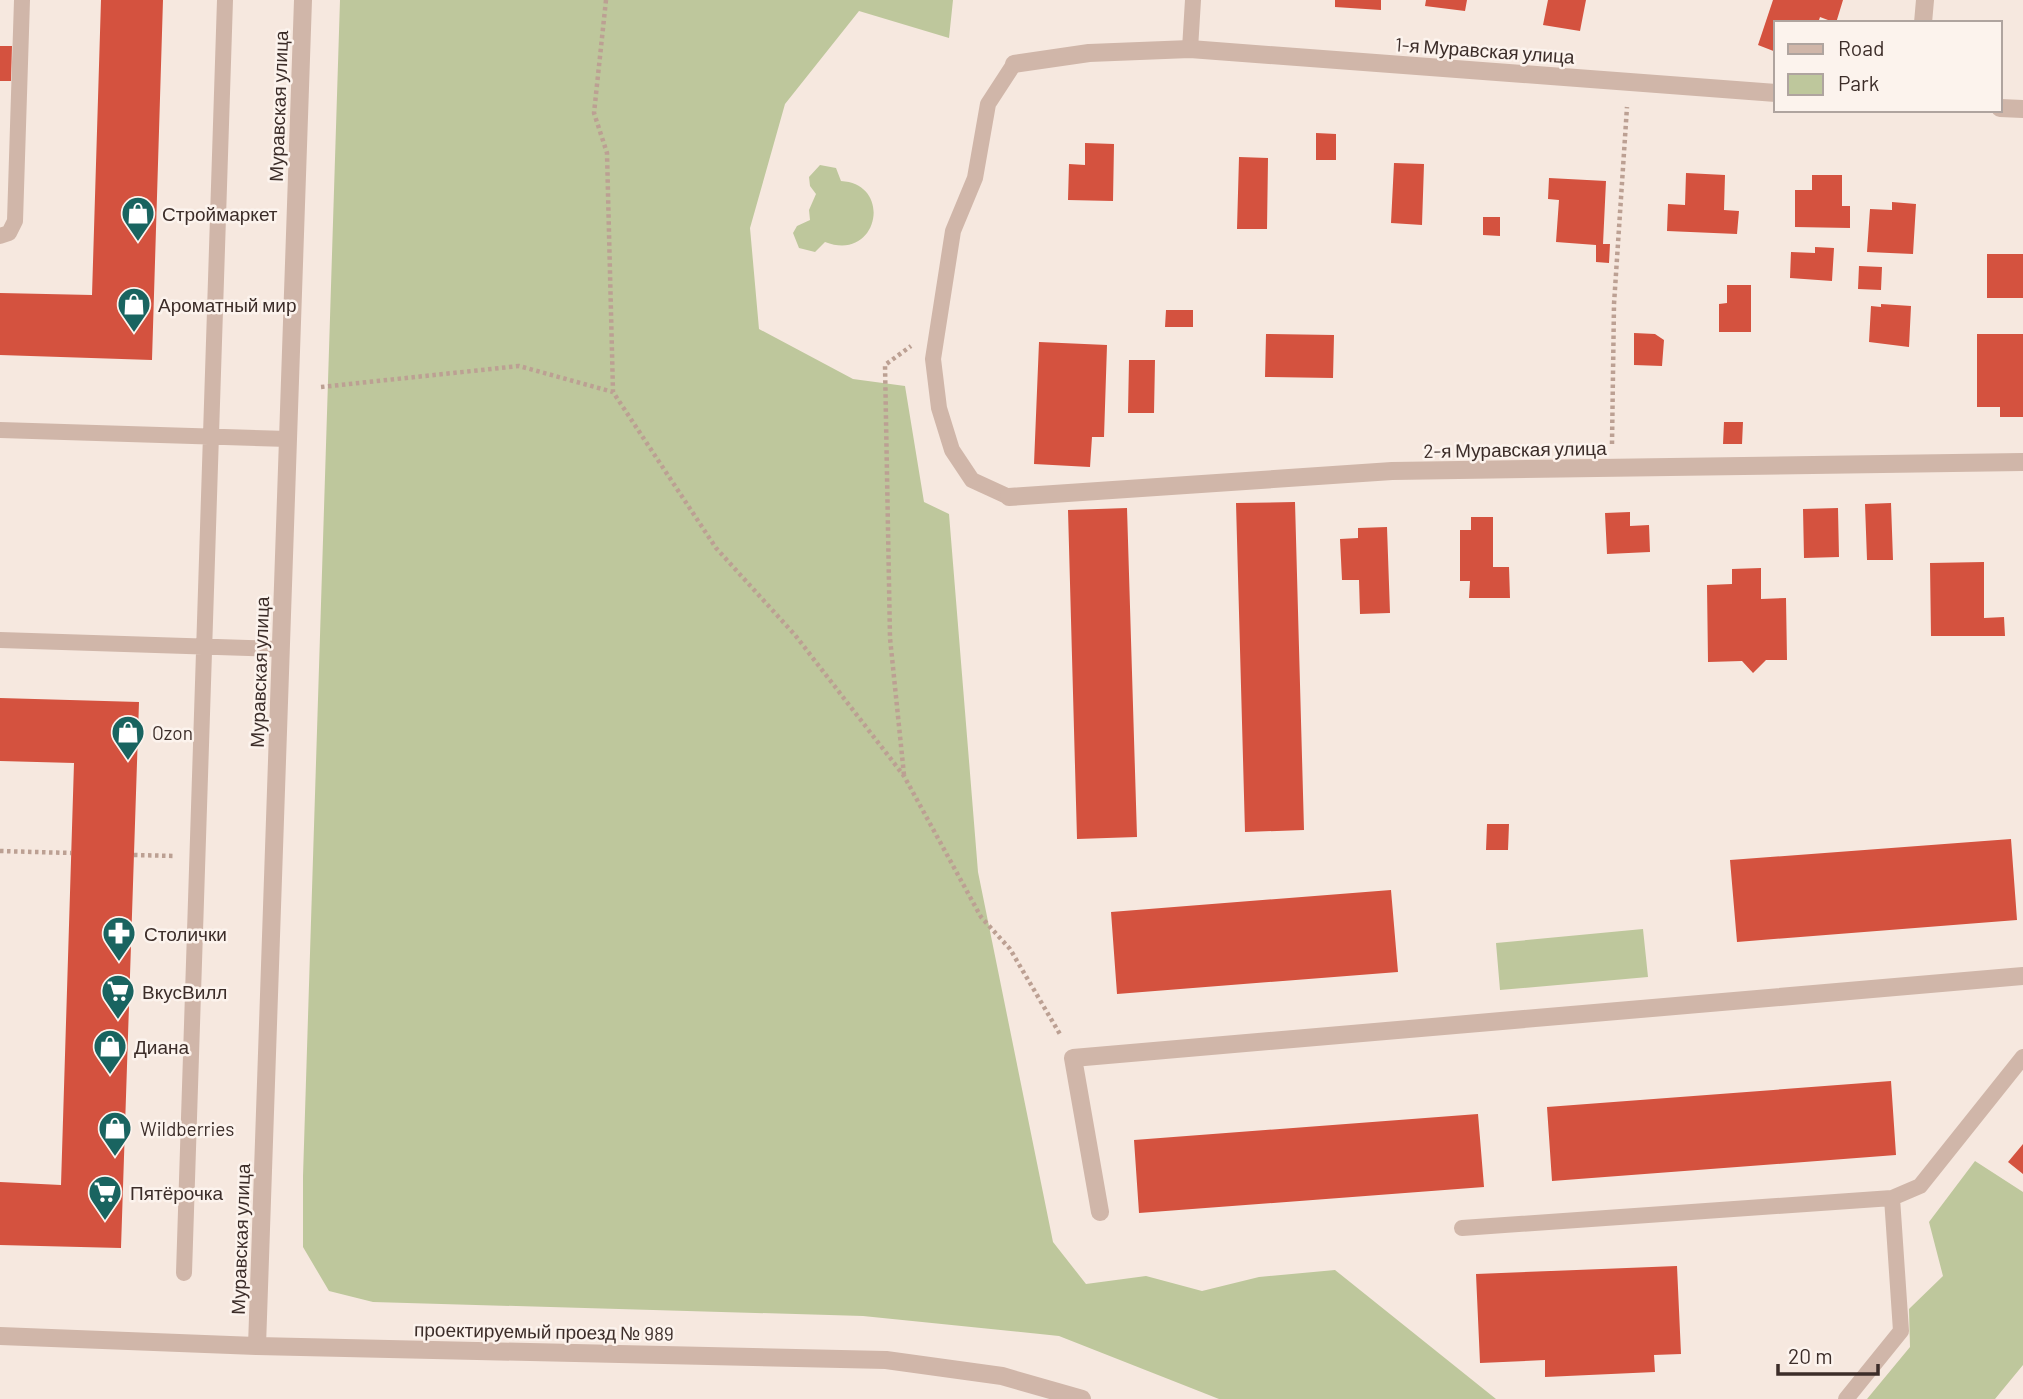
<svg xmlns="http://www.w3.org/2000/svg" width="2023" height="1399" viewBox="0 0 2023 1399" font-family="Barlow,sans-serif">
<rect width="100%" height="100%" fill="#f6e8df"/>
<!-- green -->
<path fill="#bec79c" d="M340,0H953L949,38L859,11L785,104L750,228L759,329L853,379L905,386L924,502L949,514L978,872L1053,1242L1086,1284L1146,1276L1202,1291L1259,1277L1335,1270L1496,1399H1219L1059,1336L863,1316L373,1302L329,1291L303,1247V1176Z
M820,165L836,168L841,181C894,184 878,263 825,242L815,252L799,248L793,233L797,226L810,220L809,210L816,194L810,186L809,177Z
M1643,929L1648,977L1500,990L1496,943Z
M1975,1161L2023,1192V1365L1995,1399H1867L1910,1347L1909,1309L1943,1276L1929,1222Z"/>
<!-- building -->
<path fill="#d4523f" d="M101,0H163L152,360L0,355V293L92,295Z
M1335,0H1381V10L1335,7Z
M1426,0H1467L1465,11L1425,6Z
M1548,0H1586L1580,31L1543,25Z
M1773,0H1843L1836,23L1820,17L1818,23H1776V52L1758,45Z
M0,46H12L11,81H0Z
M1316,133L1336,134V160H1316Z
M1085,143L1114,144L1113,201L1068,200L1069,164L1085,165Z
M1239,157L1268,158L1267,229H1237Z
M1394,163L1424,164L1422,225L1391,223Z
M1686,173L1725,175L1724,210L1739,211L1737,234L1667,231L1668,204L1685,205Z
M1812,175H1842V206H1850V228L1795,227V190H1812Z
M1549,178L1606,181L1603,244H1610L1609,263L1596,262V245L1556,242L1559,200L1548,199Z
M1892,202L1916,204L1913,254L1867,252L1870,209L1892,210Z
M1483,217H1500V236L1483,235Z
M1815,247L1834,248L1832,281L1790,278L1791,252L1815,253Z
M1987,254H2023V298H1987Z
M1859,266L1882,267L1881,290L1858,289Z
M1727,285H1751V332H1719V304L1727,303Z
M1881,304L1911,306L1909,347L1869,342L1871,306L1881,307Z
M1166,310H1193V327H1165Z
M1634,333L1655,334L1664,340L1662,366L1634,365Z
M1266,334L1334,335L1333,378L1265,377Z
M1977,334H2023V417H2000V407H1977Z
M1039,342L1107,345L1104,437H1092L1090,467L1034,464Z
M1129,360H1155L1154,413H1128Z
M1724,422H1743L1742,444H1723Z
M1295,502L1304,830L1245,832L1236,503Z
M1891,503L1893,560H1867L1865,504Z
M1127,508L1137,837L1077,839L1068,510Z
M1838,508L1839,557L1804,558L1803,509Z
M1630,512V526L1649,525L1650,552L1607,554L1605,513Z
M1471,517H1493V567H1509L1510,598H1469L1470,581H1460V530H1471Z
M1387,527L1390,613L1360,614L1359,580H1342L1340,539L1358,538V528Z
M1984,562V618L2004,617L2005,636H1931L1930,563Z
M1761,568V599L1786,598L1787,660H1766L1753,673L1742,661L1708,662L1707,585L1732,584V569Z
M0,698L139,702L121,1248L0,1245V1182L61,1185L74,763L0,761Z
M1487,824H1509L1508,850H1486Z
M2011,839L2017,920L1737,942L1730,860Z
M1391,890L1398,972L1117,994L1111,912Z
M1891,1081L1896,1155L1552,1181L1547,1107Z
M1478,1114L1484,1187L1139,1213L1134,1140Z
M2023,1144V1174L2008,1162Z
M1677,1266L1681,1354L1654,1355L1655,1372L1545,1377V1360L1480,1363L1476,1274Z"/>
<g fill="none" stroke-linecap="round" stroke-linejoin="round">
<!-- path -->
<path stroke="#bca093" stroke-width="4.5" stroke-dasharray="3.5 3.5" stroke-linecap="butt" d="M606,0L594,113L607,153L613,392L716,548L795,635L904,776L981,917L1010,949L1061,1036
M321,387L519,366L613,392
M1612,444L1614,304L1627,107
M904,775L890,638L885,365L911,346
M0,851L71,853
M134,855L176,856"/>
<!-- lane -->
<path stroke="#d0b6a9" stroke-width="16" d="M1190,49L1193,0
M0,236L9,233L15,221L22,0
M0,430L288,439
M1009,497L972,480L952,450L939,408L933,359L953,231L975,178L988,104L1014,64
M0,640L281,649
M1462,1228L1892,1198L1920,1186L2023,1057
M184,1273L225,0
M1846,1399L1901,1331L1892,1198"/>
<!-- street -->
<path stroke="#d0b6a9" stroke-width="18" d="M1923,23L1925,0
M1014,64L1089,53L1190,49L1776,93
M2000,108L2023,109
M1009,497L1392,471L2023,462
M1100,1212L1073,1058L2023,976
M0,1336L257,1346L886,1360L1002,1376L1082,1399
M257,1346L303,0"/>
</g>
<!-- icons -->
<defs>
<symbol id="shop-pin" viewBox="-11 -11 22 30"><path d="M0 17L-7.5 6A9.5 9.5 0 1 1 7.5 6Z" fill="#196460" stroke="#fcf3ed"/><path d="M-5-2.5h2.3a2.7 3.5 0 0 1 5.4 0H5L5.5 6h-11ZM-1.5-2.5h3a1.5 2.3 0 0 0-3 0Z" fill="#fff"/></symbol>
<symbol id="pharmacy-pin" viewBox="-11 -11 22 30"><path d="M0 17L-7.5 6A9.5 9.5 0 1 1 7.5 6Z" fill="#196460" stroke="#fcf3ed"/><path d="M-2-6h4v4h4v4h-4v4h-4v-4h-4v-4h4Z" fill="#fff"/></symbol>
<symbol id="supermarket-pin" viewBox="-11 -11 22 30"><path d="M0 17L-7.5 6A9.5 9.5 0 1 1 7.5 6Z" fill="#196460" stroke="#fcf3ed"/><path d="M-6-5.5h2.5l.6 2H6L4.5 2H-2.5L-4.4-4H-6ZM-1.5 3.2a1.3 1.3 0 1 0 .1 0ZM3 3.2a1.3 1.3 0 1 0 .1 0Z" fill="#fff"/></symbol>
</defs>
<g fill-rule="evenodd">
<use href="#shop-pin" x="119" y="194" width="38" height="52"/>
<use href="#shop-pin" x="115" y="285" width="38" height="52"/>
<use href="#shop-pin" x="109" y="713" width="38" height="52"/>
<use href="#pharmacy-pin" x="100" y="914" width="38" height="52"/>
<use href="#supermarket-pin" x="99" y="972" width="38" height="52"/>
<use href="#shop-pin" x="91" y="1027" width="38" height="52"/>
<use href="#shop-pin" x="96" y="1109" width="38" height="52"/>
<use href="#supermarket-pin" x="86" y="1173" width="38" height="52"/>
</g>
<g text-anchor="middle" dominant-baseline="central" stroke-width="5" stroke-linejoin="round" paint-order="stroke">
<!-- street labels -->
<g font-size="19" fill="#3c2d29" stroke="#fcf3ed">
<text transform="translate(1485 50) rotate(4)">1-я Муравская улица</text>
<text transform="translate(278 106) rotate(-88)">Муравская улица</text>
<text transform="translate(1515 449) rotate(-1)">2-я Муравская улица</text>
<text transform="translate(259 672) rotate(-88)">Муравская улица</text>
<text transform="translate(240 1239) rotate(-88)">Муравская улица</text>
<text transform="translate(544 1331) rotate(1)">проектируемый проезд № 989</text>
</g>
<!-- poi labels -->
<g font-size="19" fill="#3c2d29" stroke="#fcf3ed" text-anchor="start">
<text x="162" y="213">Строймаркет</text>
<text x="158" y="304">Ароматный мир</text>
<text x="152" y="732">Ozon</text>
<text x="144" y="933">Столички</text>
<text x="142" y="991">ВкусВилл</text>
<text x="134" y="1046">Диана</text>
<text x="140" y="1128">Wildberries</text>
<text x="130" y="1192">Пятёрочка</text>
</g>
</g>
<!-- legend -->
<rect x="1774" y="21" width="228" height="91" fill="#fcf3ed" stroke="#afa49f" stroke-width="2"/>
<rect x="1788" y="44" width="35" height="10" fill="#d0b6a9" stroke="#afa49f" stroke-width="2"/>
<text x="1838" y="56" font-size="21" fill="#3c2d29">Road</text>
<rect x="1788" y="74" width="35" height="21" fill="#bec79c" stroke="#afa49f" stroke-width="2"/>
<text x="1838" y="91" font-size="21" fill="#3c2d29">Park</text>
<!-- scale -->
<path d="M1778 1364v10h100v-10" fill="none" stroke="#3c2d29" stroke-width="3.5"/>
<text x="1788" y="1364" font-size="21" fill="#3c2d29" stroke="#fcf3ed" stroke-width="5" paint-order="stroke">20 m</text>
</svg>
